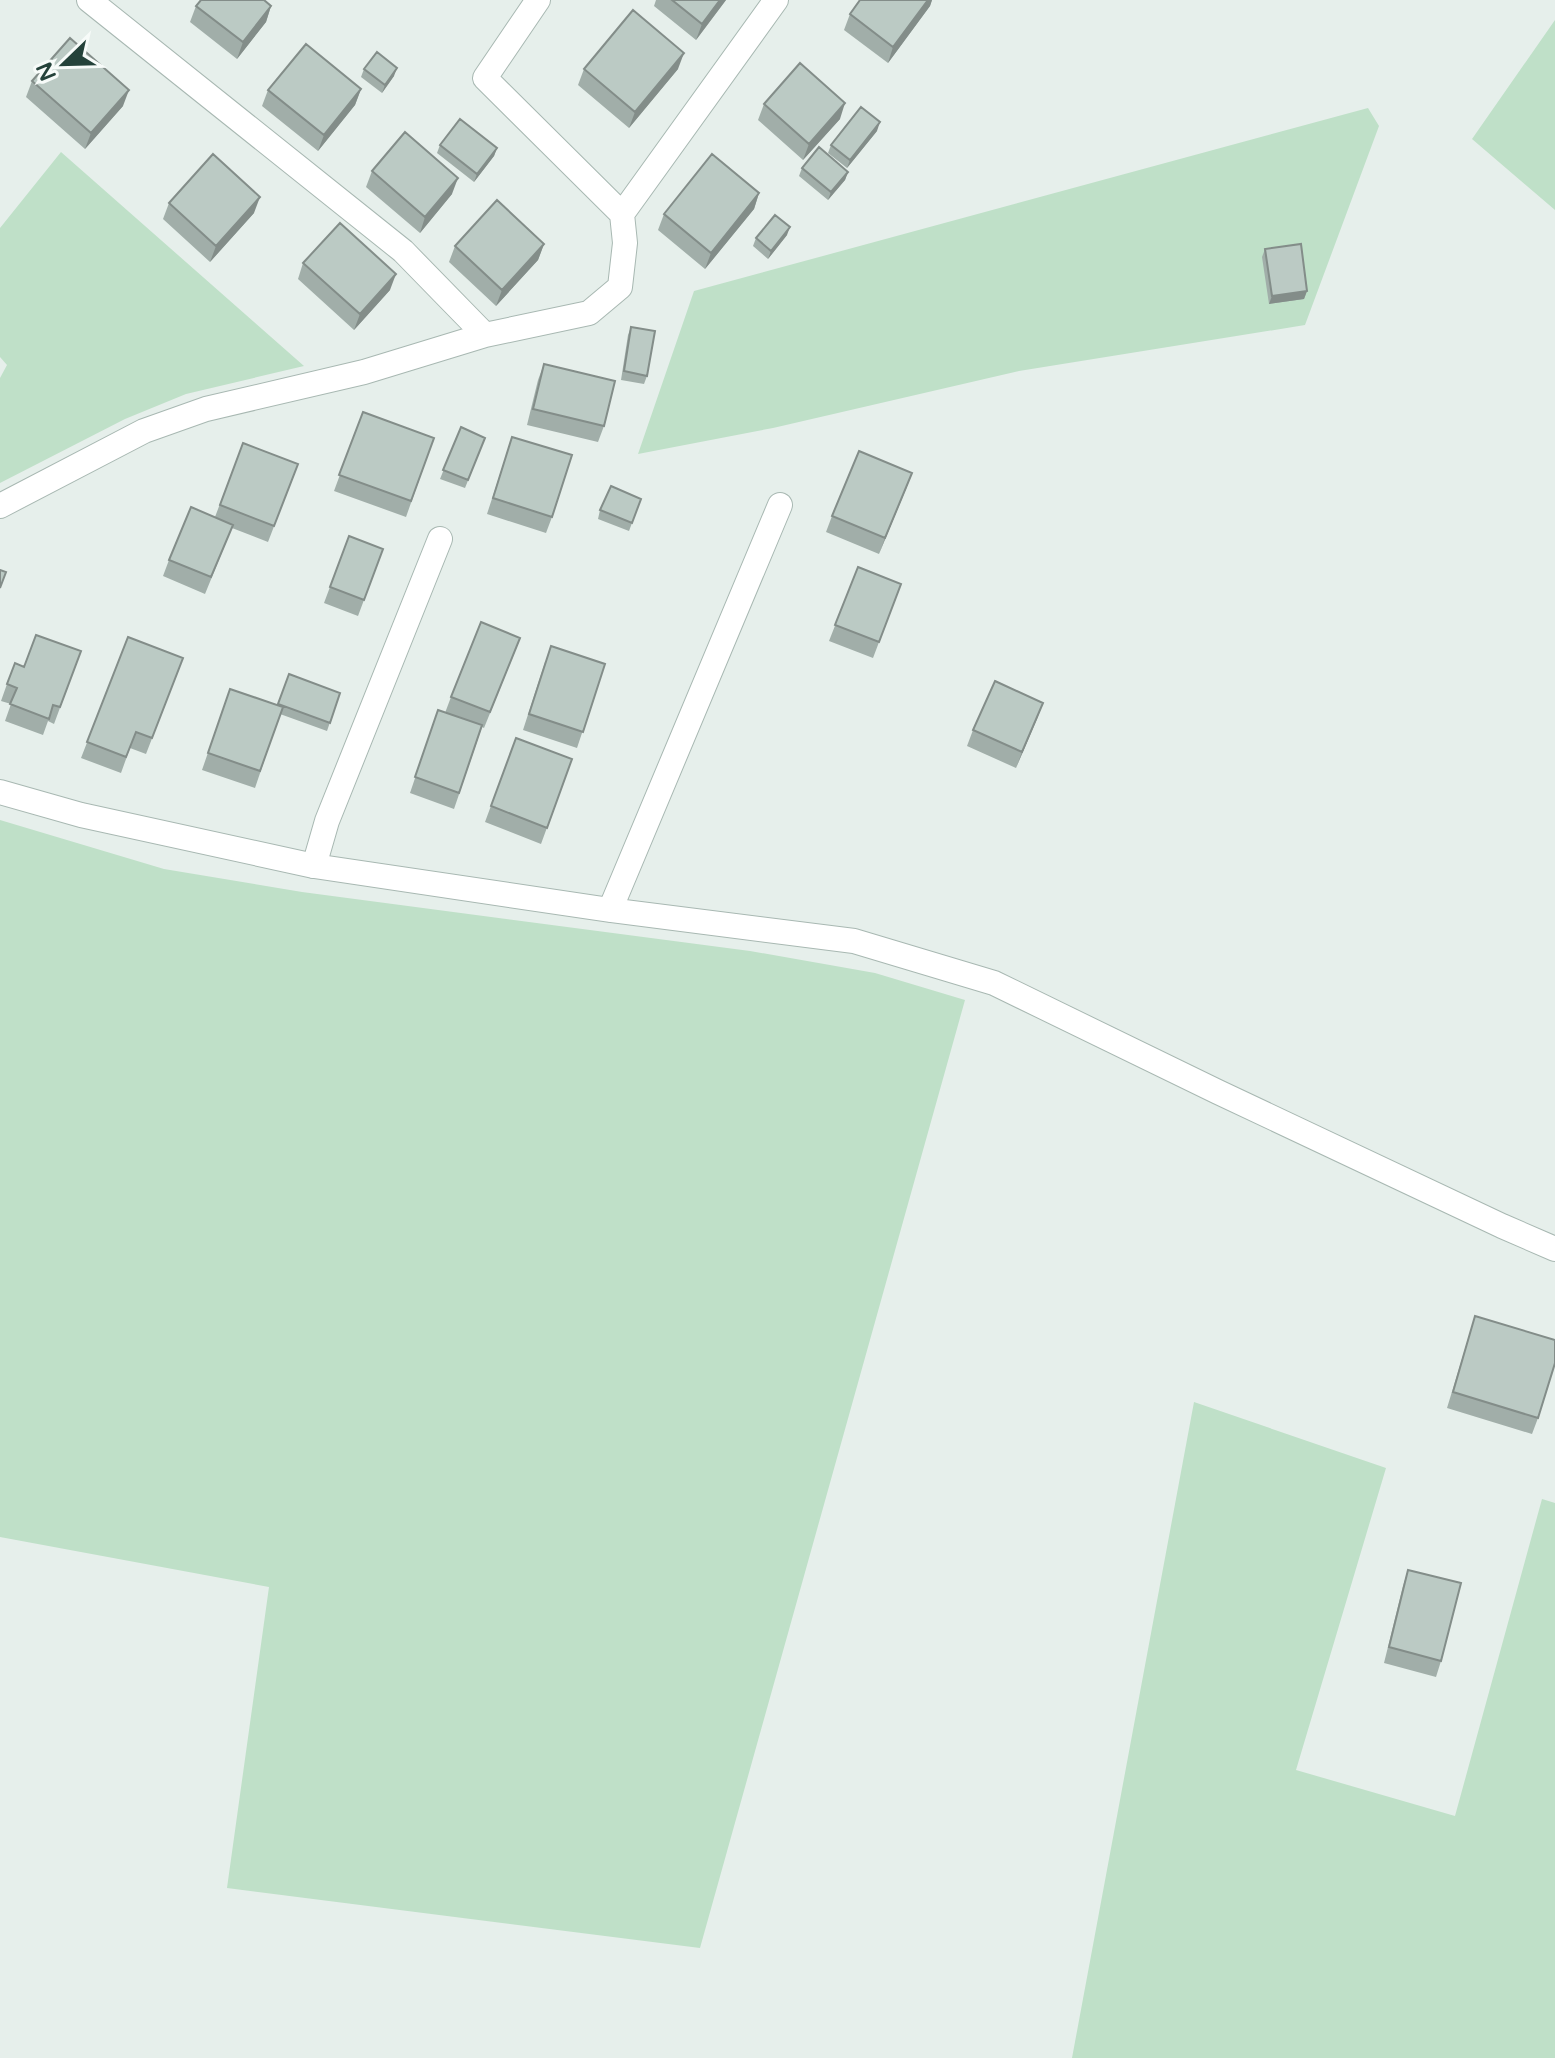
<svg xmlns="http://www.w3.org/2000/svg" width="1555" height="2058" viewBox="0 0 1555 2058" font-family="'Varela Round',sans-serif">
<rect width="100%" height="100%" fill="#e6efeb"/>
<!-- green -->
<path fill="#bfe0c8" d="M1555,20V210L1472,139Z
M1368,108L1379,126L1305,325L1019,371L773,428L638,454L694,291Z
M61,152L304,366L186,394L125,419L0,483V378L7,365L0,357V228Z
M0,820L164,869L302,892L750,951L875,973L965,1000L700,1948L227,1888L269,1587L0,1537Z
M1194,1402L1386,1468L1296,1770L1455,1816L1542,1499L1555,1503V2058H1072Z"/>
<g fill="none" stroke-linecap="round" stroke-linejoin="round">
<defs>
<path id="lane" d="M314,866L327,821L440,539"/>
<path id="street" d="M89,0L403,251L485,335
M622,214L776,0
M0,506L144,431L206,409L364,372L485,335L589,313L620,287L625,243L622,214L485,78L538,0
M0,792L81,815L314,866L610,910L854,941L994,983L1218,1092L1502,1226L1555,1249
M610,910L780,505"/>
</defs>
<!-- lane casing -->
<use href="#lane" stroke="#a8b8b2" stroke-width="26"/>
<!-- street casing -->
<use href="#street" stroke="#a8b8b2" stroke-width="26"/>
<!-- lane -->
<use href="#lane" stroke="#fff" stroke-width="24"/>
<!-- street -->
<use href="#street" stroke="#fff" stroke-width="24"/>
</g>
<!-- wall -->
<path fill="#a1aea9" d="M656,0H726L696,40L654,6Z
M860,0H932L930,6L888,63L844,30L850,14Z
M196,6H271L266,22L237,59L190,22Z
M364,69L394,76L382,93L361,77Z
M584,69H678L629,128L578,85Z
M32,81L123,106L85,149L26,97Z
M361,89L355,105L318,151L262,106L268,90Z
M764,104L840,119L803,160L758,120Z
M877,131L847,168L828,153L831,145Z
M440,145L497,148L494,156L474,182L437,153Z
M802,168L848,172L845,180L828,200L799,176Z
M372,171L452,194L420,233L366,187Z
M759,193L754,209L705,269L658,230L664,214Z
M169,203L254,213L210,262L163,219Z
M787,235L768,259L753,246L756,238Z
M544,244L538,260L496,306L449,262L455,246Z
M1265,249L1307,291L1304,299L1269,304L1262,257Z
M303,263L390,290L354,330L298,279Z
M631,327L647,376L644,384L621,380L628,335Z
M544,364L604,426L598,442L527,425L538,380Z
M363,412L434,438L406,517L334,491Z
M461,427L485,438L465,488L440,479Z
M512,437L552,517L546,533L487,514Z
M243,443L298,464L268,542L232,528L205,594L163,576L169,560L215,517Z
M912,473L879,554L826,532L832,516Z
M641,499L629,531L598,519L600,510Z
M349,536L383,549L358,616L324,603Z
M858,567L901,584L873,658L829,641Z
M128,637L183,658L146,754L130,748L121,773L81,758Z
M81,651L54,724L48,721L43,735L5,721L11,704L1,701L7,684L24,667Z
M514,654L484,728L482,727L454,809L410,793L438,710L445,713L451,697Z
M545,662L605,664L577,748L523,730Z
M289,674L340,693L327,731L280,714L255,788L202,770L230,689L278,705Z
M1043,703L1016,768L967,746L973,730Z
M516,738L572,759L541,844L485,822Z
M1475,1316L1538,1418L1532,1434L1447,1408Z
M1408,1570L1441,1661L1436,1677L1384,1663L1403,1586Z"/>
<!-- shaded-wall -->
<path fill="#838d89" d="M720,0H726L696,40L702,24Z
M928,0H932L930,6L888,63L893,47Z
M271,6L266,22L237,59L243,42Z
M684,53L678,69L629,128L635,112Z
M397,68L394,76L382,93L385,85Z
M361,89L355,105L318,151L324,135Z
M129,90L123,106L85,149L91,133Z
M845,103L840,119L803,160L809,144Z
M880,122L877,131L847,168L850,160Z
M497,148L494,156L474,182L477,174Z
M848,172L845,180L828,200L831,192Z
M458,178L452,194L420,233L425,217Z
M759,193L754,209L705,269L711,253Z
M260,197L254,213L210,262L216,246Z
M790,227L787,235L768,259L771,251Z
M544,244L538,260L496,306L502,290Z
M396,274L390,290L354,330L360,314Z
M1307,291L1304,299L1269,304L1272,296Z
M912,473L906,489L879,554L885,538Z
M1043,703L1037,719L1016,768L1022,752Z"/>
<!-- building -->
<path fill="#bbcac4" stroke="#838d89" stroke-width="2" d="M201,0H264L271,6L243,42L196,6Z
M672,0H720L702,24Z
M860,0H928L893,47L850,14Z
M633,10L684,53L635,112L584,69Z
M70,38L129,90L91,133L32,81Z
M306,44L361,89L324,135L268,90Z
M377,52L397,68L385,85L364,69Z
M800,63L845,103L809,144L764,104Z
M861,107L880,122L850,160L831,145Z
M460,119L497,148L477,174L440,145Z
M405,132L458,178L425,217L372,171Z
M819,147L848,172L831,192L802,168Z
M213,154L260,197L216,246L169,203Z
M712,154L759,193L711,253L664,214Z
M497,200L544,244L502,290L455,246Z
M775,215L790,227L771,251L756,238Z
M340,223L396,274L360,314L303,263Z
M1301,244L1307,291L1272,296L1265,249Z
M631,327L655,331L647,376L624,371Z
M544,364L615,381L604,426L533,409Z
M363,412L434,438L411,501L339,475Z
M461,427L485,438L468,480L443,470Z
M512,437L572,455L552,517L493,498Z
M243,443L298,464L274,526L220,505Z
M859,451L912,473L885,538L832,516Z
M611,486L641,499L632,523L600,510Z
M191,507L233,525L211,577L169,560Z
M349,536L383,549L364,600L330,587Z
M858,567L901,584L879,642L835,625Z
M0,570L6,572L0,588Z
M481,622L520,638L490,712L451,697Z
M36,635L81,651L60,707L53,705L49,719L10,704L17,688L7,684L15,663L24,667Z
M128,637L183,658L152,738L136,732L126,757L87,742Z
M551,646L605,664L583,732L529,714Z
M289,674L340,693L330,723L278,704Z
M995,681L1043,703L1022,752L973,730Z
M230,689L283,707L260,771L208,753Z
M438,710L482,725L459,793L415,777Z
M516,738L572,759L547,828L491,806Z
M1475,1316L1555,1340V1363L1538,1418L1453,1392Z
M1408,1570L1461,1583L1441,1661L1389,1647Z"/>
<!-- north arrow -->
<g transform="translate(64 64) rotate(247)" stroke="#f7fbf9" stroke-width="6" paint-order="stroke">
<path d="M0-6L14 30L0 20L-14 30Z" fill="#24423a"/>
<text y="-12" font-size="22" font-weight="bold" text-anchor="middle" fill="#24423a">N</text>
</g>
</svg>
